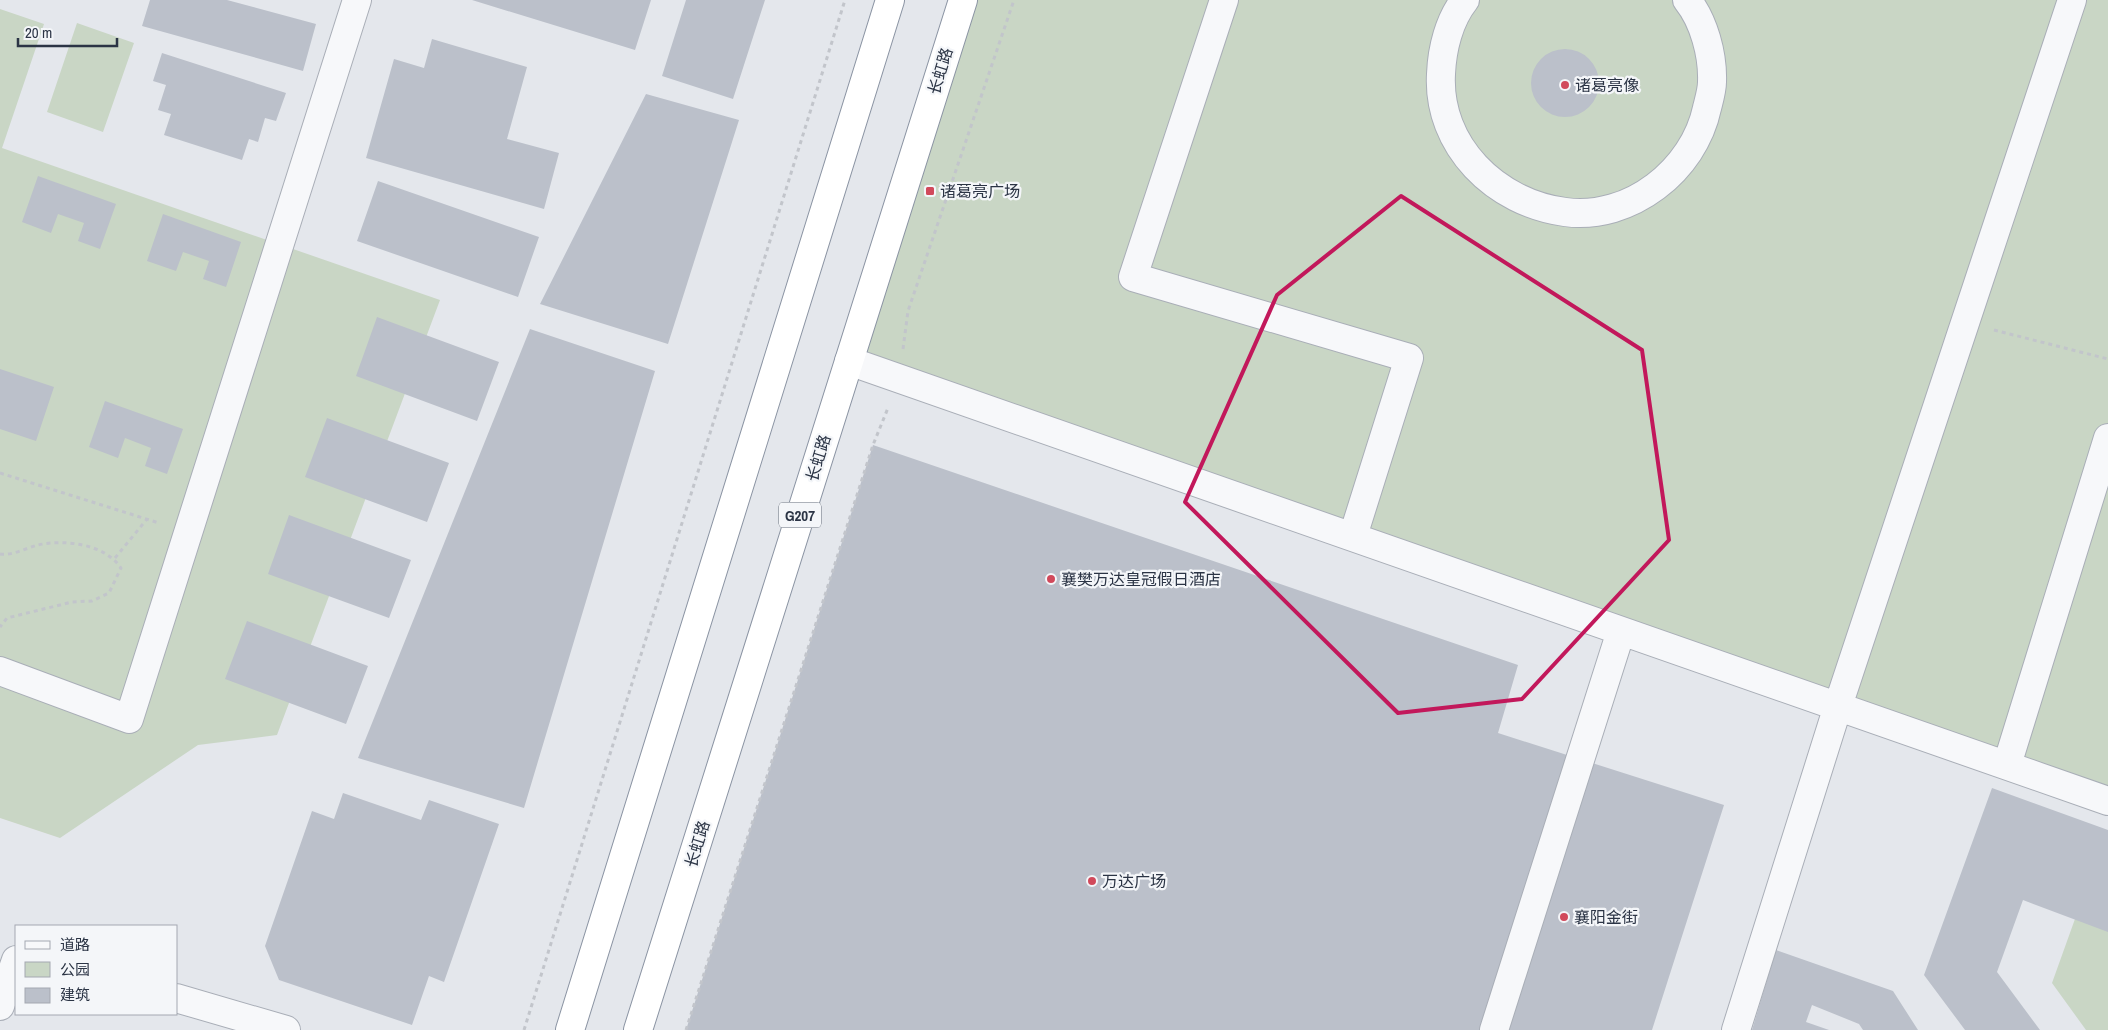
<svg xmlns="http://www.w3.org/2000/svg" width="2108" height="1030" viewBox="0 0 2108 1030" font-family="'Archivo Narrow','Noto Sans SC',sans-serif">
<rect width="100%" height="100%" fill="#e4e7ec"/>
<!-- green -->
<path fill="#c9d6c5" d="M963,0H2108V801L849,361Z
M0,9L44,24L2,148L440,300L277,735L198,745L60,838L0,818Z
M77,23L134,43L103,132L47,112Z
M2080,905L2108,916V1030H2086L2052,983Z"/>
<!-- building -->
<path fill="#bbc0ca" d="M150,0H227L316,24L303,71L142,26Z
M472,0H651L635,50Z
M686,0H765L733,99L662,76Z
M432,39L527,67L507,139L559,153L544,209L366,158L394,59L424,68Z
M1531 83a34 34 0 1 1 68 0a34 34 0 1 1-68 0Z
M162,53L286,93L276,121L265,118L258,142L249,139L242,160L164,135L171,114L158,110L166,85L153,81Z
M646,94L739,120L668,344L540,304Z
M38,176L116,204L100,249L78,241L84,223L58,214L51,233L22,222Z
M378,181L539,237L518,297L357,241Z
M163,214L241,242L226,287L203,279L209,261L183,252L176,271L147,261Z
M377,317L499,362L477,421L356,376Z
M530,329L655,371L524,808L358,758Z
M0,369L54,387L36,441L0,429Z
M105,401L183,429L167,474L145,466L151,448L125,438L118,458L89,447Z
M327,418L449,463L427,522L305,477Z
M873,445L1518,665L1498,733L1724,805L1652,1030H686Z
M289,515L411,560L389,618L268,574Z
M247,621L368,666L346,724L225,679Z
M1992,788L2108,830V932L2023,900L1997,972L2040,1030H1965L1924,975Z
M343,793L421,820L429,800L499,824L444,982L429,976L412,1025L279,980L265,946L312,811L334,819Z
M1776,950L1893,991L1918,1030H1863L1859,1024L1812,1005L1806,1022L1829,1030H1752Z"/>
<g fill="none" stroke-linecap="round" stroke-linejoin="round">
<defs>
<path id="minor" d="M1224,0L1133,277L1409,358L1353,536
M1465,0C1449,20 1442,49 1441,74C1437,146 1496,203 1565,212C1630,221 1694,170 1707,108C1709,100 1712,90 1712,82C1713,55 1704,21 1687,0
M849,361L2108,801
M0,671L129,719L357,0
M2007,765L2108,438
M176,998L286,1030
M0,1006L16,960
M1494,1030L1621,631
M1736,1030L1838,706L2072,0"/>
<path id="highway" d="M570,1030L890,0
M638,1030L963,0"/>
</defs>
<!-- minor casing -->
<use href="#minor" stroke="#a9aeb7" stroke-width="30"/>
<!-- highway casing -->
<use href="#highway" stroke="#8b94a3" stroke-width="30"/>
<!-- path -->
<path stroke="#c2c5cb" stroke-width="3" stroke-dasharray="4 4" stroke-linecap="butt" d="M1994,330L2108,359
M903,349L908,311L1014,0
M0,473L159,523
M0,554C12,556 26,548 38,545C65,539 105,544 121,568L109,593L92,601L72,602L7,618L0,627
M115,558L147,519
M524,1030L845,0
M686,1030L873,445L888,408"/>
<!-- minor -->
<use href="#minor" stroke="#f7f8fa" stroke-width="28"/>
<!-- highway -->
<use href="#highway" stroke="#fff" stroke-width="28"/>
</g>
<!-- marked area -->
<path fill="none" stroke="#c2185b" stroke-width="4" stroke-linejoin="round" d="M1401,196L1642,350L1669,540L1522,699L1398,713L1185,502L1277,295Z"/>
<!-- markers -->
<g fill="#d1495b" stroke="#f4f6f9" stroke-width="2">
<circle cx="1565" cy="85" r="5"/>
<rect x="925" y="186" width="10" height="10" rx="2.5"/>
<circle cx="1051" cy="579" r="5"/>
<circle cx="1092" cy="881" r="5"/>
<circle cx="1564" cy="917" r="5"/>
</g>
<g text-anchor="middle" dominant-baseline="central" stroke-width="4.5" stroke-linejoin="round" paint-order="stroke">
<!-- shield labels -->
<rect fill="#f4f6f9" stroke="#676e7b" stroke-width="1" x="779" y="502.5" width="42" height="25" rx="4"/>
<g font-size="15" font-weight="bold" fill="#2b3445">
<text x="800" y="515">G207</text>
</g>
<!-- street labels -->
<g font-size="16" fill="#2b3445" stroke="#f4f6f9">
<text transform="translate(940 71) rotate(-73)">长虹路</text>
<text transform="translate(818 458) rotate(-73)">长虹路</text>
<text transform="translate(697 844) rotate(-73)">长虹路</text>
</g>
<!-- poi labels -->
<g font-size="16" fill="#2b3445" stroke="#f4f6f9" text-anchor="start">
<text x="1575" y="85">诸葛亮像</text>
<text x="940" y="191">诸葛亮广场</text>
<text x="1061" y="579">襄樊万达皇冠假日酒店</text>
<text x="1102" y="881">万达广场</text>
<text x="1574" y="917">襄阳金街</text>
</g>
</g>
<!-- legend -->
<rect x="15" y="925" width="162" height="90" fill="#f4f6f9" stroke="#a4a8b1"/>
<rect x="25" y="941" width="25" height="8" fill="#f7f8fa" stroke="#a4a8b1"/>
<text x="60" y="950" font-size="15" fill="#2b3445">道路</text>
<rect x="25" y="962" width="25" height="15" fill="#c9d6c5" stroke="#a4a8b1"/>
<text x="60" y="975" font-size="15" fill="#2b3445">公园</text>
<rect x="25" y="988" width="25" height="15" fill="#bbc0ca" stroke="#a4a8b1"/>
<text x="60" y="1000" font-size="15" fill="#2b3445">建筑</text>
<!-- scale -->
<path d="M18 38v8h99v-8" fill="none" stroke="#2b3445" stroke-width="2.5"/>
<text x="25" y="38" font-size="15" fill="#2b3445" stroke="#f4f6f9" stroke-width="4" paint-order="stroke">20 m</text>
</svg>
